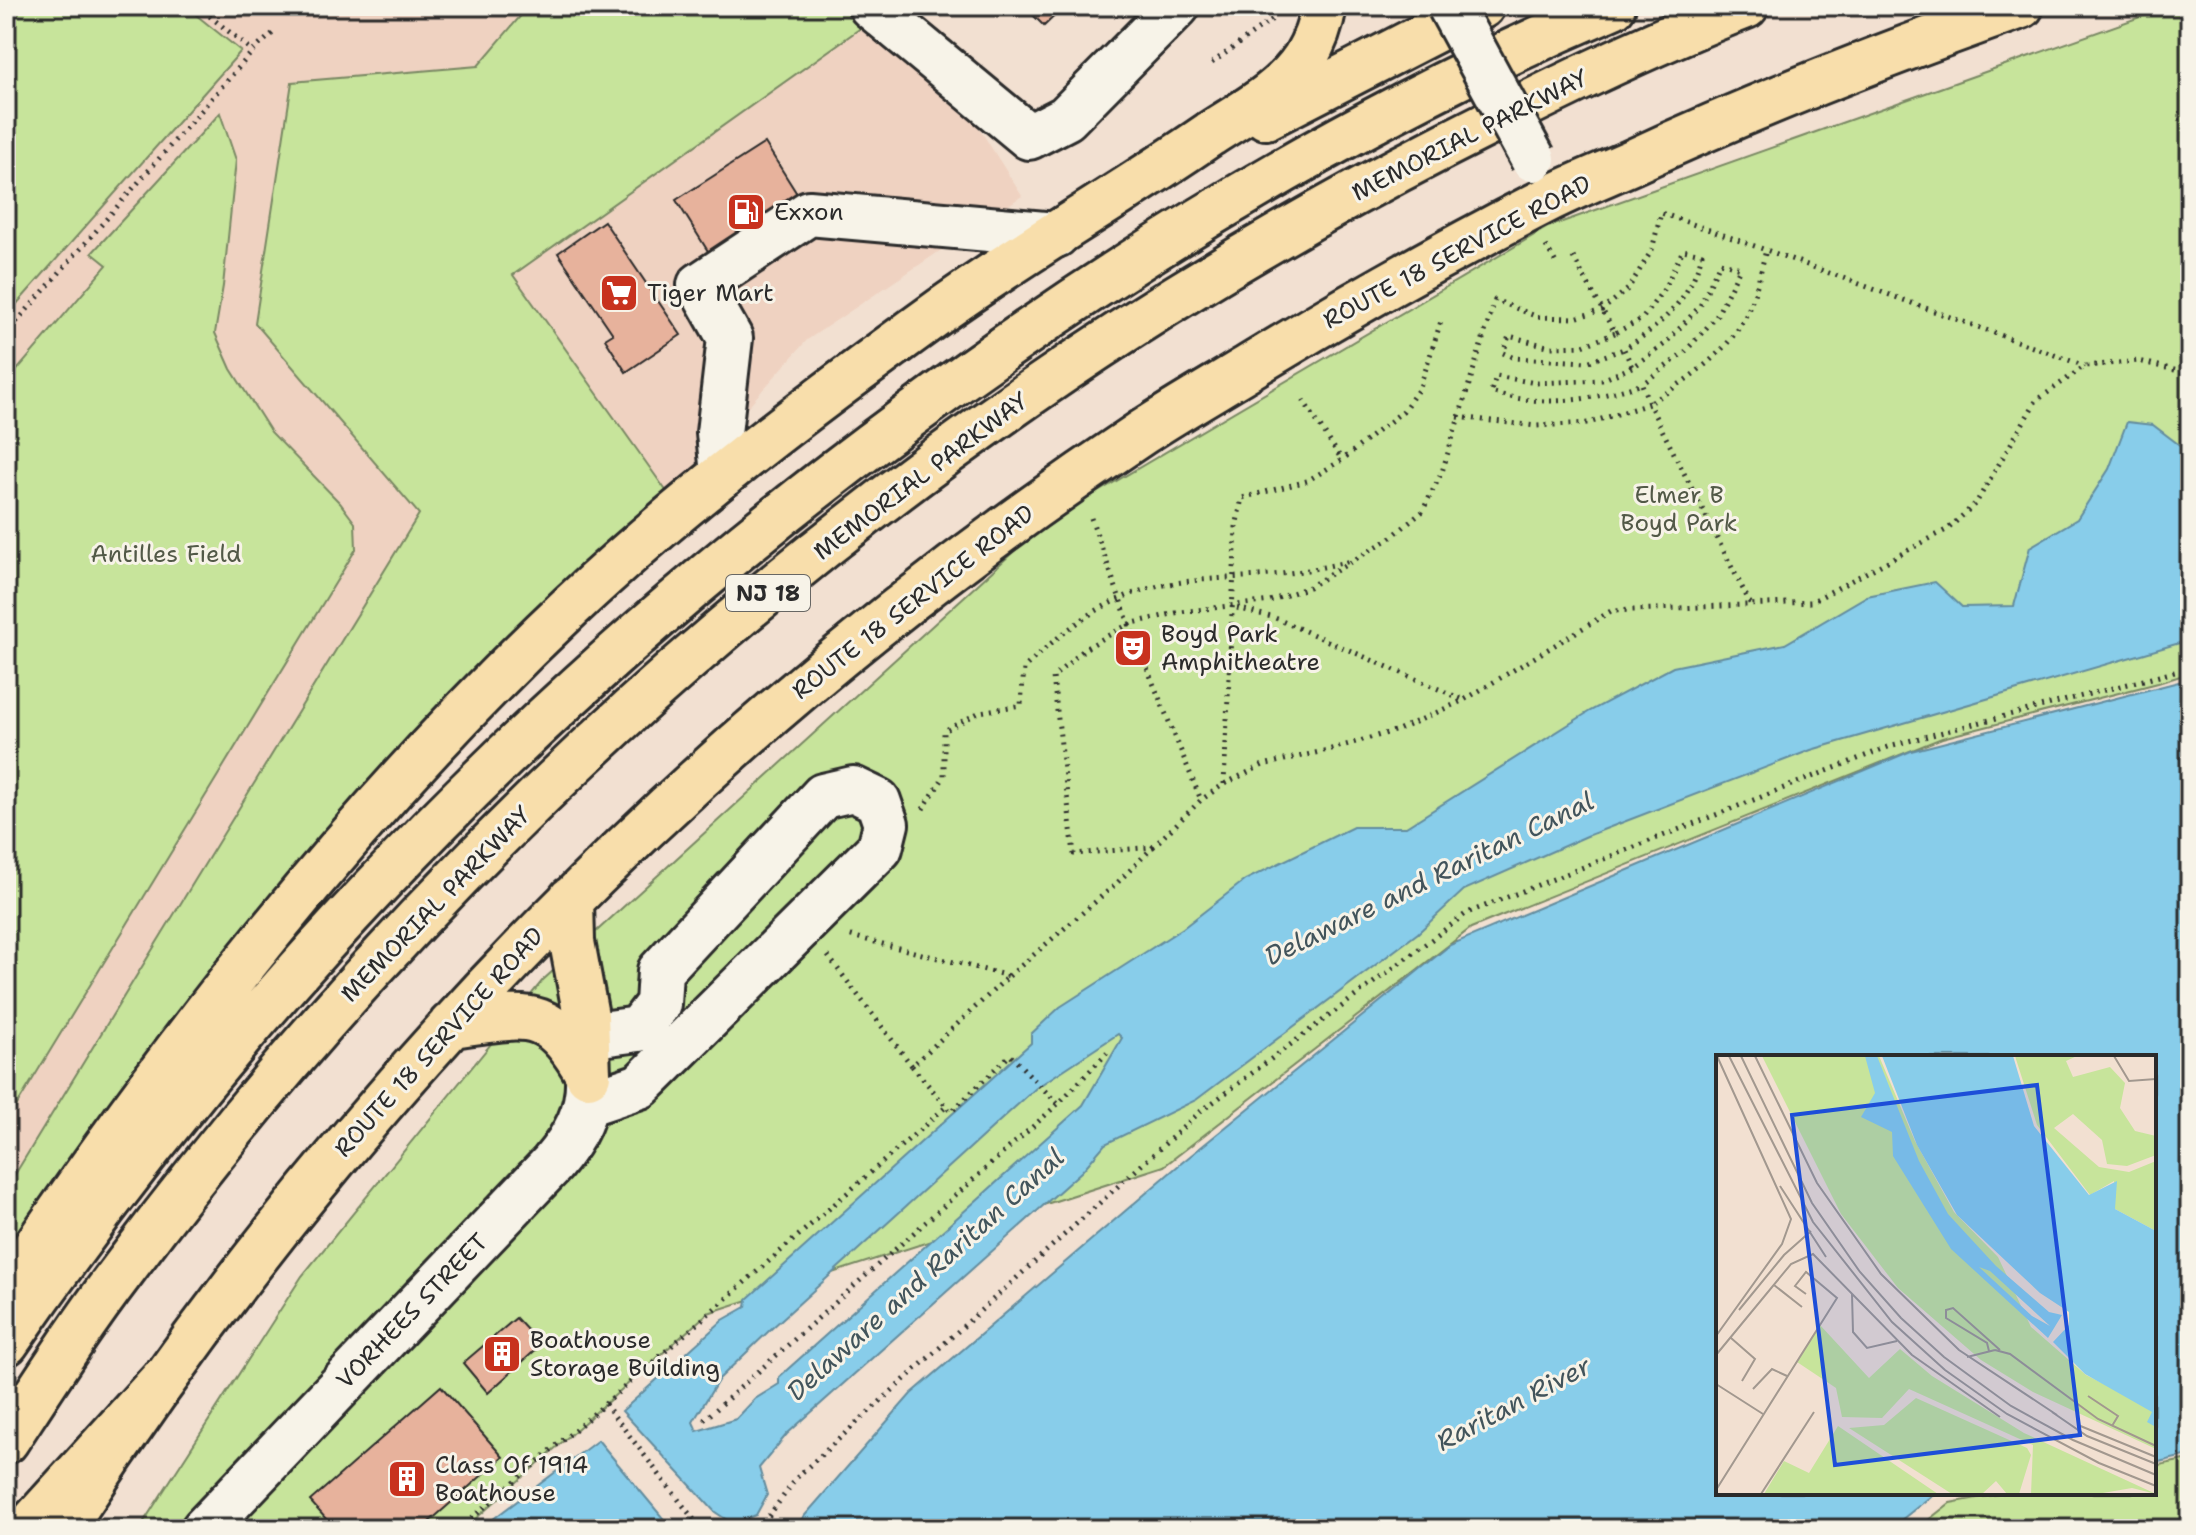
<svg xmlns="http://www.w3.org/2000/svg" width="2196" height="1535" viewBox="0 0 2196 1535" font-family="'Shantell Sans',sans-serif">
<rect width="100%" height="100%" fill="#f2e0d1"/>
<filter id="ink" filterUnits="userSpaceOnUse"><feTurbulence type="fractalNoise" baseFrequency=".0125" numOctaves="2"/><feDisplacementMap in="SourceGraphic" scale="16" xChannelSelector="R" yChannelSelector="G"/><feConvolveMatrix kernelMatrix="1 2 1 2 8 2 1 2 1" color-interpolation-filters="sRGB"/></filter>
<g filter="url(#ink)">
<!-- built -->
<path fill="#efd2c1" d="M6,6H849L960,98L1022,196L807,340L674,490L485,673L6,1302Z"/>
<!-- green -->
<path fill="#c7e49b" stroke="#798863" stroke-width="2" d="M6,6H185L241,51L6,316Z
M529,6H868L879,15L513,275L667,492L478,666L54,1191L6,1272V1189L419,514L255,323L292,82L478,66Z
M2171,6H2190V673L2158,683L1942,738L1471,928L1164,1166L708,1313L464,1529H139L302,1276L543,980L1045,523L1548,227Z
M220,113L236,160L223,286L215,333L231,369L271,432L340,503L355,523L356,549L6,1123V383L107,265L92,253Z
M2190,1459V1529H1917L1950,1503L2004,1493H2154V1466Z"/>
<!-- water -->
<path fill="#88cdea" stroke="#638c9e" stroke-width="2" fill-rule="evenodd" d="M2127,422L2153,425L2190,453V640L1811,750L1587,836L1464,890L1418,933L1196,1100L1105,1144L1082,1171L787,1434L759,1468L767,1495L756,1515L733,1524L715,1512L622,1411L723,1320L746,1307L747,1299L1031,1043V1034L1060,1007L1183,928L1245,880L1353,827H1406L1590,711L1673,667L1785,644L1867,596L1935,582L1962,607L2014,606L2030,547L2077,519L2109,469ZM1118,1034L1122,1038L1083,1105L779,1377V1384L755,1399L736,1419L697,1431L693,1422L719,1379L771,1329L1036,1088Z
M2190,679V1455L2154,1463V1057H1718V1493H1935L1890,1529H793L911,1394L1179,1165L1450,945L1911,751Z
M598,1440L672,1529H480Z"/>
<!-- building -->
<path fill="#e7b29c" stroke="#2b2b2b" stroke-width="2" d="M1024,6H1065L1044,26Z
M765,143L816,224L726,280L676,200Z
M604,221L681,335L626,372L605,339L613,334L558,253Z
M516,1318L541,1345L488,1393L463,1363Z
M441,1386L503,1457L421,1529H335L310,1501Z"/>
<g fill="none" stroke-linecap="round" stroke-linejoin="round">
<defs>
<path id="minor" d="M871,6L1029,137L1066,118L1177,6
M723,475L719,433L730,338L700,285L809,213L1056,235
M586,1104L640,1086L880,848L886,824L878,801L853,789L823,796L660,971L658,1004L639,1029L586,1036
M204,1529L552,1164C574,1138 590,1111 588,1075"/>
<path id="major" d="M571,899L572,942L586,1016L588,1075
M451,1025C524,1016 548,1002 588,1075
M62,1529C346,1093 709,720 1143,432C1178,409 1215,388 1251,366C1349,306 1449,250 1551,198C1577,185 1605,174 1632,162C1759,103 1889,53 2021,6"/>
<path id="highway" d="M1266,117L1482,6
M6,1290C172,1045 355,809 571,606C685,499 810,405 936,314C1025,250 1120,196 1210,134C1242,113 1283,92 1305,58C1314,43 1321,24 1324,6
M6,1343C253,985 556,676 907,418C1126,256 1362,113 1613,6
M6,1441C44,1383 81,1325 123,1270C470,803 926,411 1444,146C1542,96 1643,46 1746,6
M27,1529L163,1379"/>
</defs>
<!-- minor casing -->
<use href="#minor" stroke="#2b2b2b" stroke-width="50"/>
<!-- major casing -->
<use href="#major" stroke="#2b2b2b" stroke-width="50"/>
<!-- highway casing -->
<use href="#highway" stroke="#2b2b2b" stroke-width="50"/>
<!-- path -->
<path stroke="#2b2b2b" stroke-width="5" stroke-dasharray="2 6" stroke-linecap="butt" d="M197,6L253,51L273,33
M1212,63L1274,18
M1546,246L1558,266
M1573,257L1615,333L1642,319L1664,289L1683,250L1702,254C1691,298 1662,325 1624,349L1632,367L1665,344L1700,306L1720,262L1740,268L1716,317L1684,353L1642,384L1649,404C1680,384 1714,363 1736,332C1753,309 1759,277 1766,250L2085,366
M1615,333L1583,346L1551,347L1509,336L1503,353L1514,358L1587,362L1624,349
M6,334L253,51
M1632,367L1602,380L1536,383L1496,376L1491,392C1543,408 1591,401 1642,384
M1303,400L1342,460
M1458,417L1536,426L1589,423L1649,404L1751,605
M1091,518L1129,624L1180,612L1270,601L1309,587L1389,539L1422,512L1442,472L1495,300L1538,317L1575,318L1602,310L1628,289L1652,250L1661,213L1766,250
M1237,608L1275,618L1464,700
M1224,784L1236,527L1242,498L1307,481L1342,460L1403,411L1420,387L1442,318
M923,809L944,777V731L980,712L1021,705L1024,668C1052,641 1083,615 1119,599C1175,574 1237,581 1296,572C1315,569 1333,565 1351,561
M1153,847L1201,800L1224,784L1263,765L1328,750L1398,730L1464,700L1611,611L1811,602L1948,529L1976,503L2036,401L2085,366L2139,361L2190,374
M828,956L912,1066L1009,976L847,935
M1009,976L1116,884L1153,847L1074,854L1053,677L1086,648L1129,624L1201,800
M912,1066L951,1112L1010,1055L1058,1104
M605,1404L947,1106
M704,1420L1058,1104L1107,1053
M459,1529L605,1404L695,1521L719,1529
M759,1529L799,1475L1200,1112L1467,913L1893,745L2190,668"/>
<!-- minor -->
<use href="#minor" stroke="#f7f3e8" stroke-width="44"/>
<!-- major -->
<use href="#major" stroke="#f8deab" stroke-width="44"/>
<!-- highway -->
<use href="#highway" stroke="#f8deab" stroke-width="44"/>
<defs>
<path id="minor-bridge" d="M1450,6L1533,159"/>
</defs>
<!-- minor-bridge casing -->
<use href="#minor-bridge" stroke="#2b2b2b" stroke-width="50" stroke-linecap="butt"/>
<!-- minor-bridge -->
<use href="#minor-bridge" stroke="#f7f3e8" stroke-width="44"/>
</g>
</g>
<!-- icons -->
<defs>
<symbol id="fuel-square" viewBox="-11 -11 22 22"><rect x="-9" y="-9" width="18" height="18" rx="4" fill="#c8321e" stroke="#f7f3e8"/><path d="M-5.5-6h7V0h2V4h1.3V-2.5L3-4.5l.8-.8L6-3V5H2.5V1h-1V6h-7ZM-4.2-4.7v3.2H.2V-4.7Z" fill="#fff"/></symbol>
<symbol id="supermarket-square" viewBox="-11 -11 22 22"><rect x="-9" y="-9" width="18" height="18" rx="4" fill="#c8321e" stroke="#f7f3e8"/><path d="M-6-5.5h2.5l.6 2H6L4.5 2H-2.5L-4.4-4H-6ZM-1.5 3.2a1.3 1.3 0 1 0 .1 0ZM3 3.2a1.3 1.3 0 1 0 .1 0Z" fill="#fff"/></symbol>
<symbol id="theatre-square" viewBox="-11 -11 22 22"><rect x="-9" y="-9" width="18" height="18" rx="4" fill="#c8321e" stroke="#f7f3e8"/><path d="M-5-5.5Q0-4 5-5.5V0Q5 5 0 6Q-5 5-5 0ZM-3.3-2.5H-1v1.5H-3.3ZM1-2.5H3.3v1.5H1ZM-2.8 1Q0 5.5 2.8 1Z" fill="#fff"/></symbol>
<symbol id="building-square" viewBox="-11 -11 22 22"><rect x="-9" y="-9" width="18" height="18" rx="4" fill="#c8321e" stroke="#f7f3e8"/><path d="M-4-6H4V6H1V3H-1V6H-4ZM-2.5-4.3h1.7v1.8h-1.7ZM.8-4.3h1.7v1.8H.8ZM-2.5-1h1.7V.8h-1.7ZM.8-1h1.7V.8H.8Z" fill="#fff"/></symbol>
</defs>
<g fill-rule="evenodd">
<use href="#fuel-square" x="724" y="190" width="44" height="44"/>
<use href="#supermarket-square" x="597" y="271" width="44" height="44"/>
<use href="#theatre-square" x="1111" y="626" width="44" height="44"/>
<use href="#building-square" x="480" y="1332" width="44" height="44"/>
<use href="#building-square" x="385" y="1457" width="44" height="44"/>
</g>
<g text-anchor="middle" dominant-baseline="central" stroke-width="6" stroke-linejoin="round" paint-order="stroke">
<!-- shield labels -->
<rect fill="#f7f3e8" stroke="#686764" stroke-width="2" x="726" y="575" width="84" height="36" rx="6"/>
<g font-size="22" font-weight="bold" fill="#2b2b2b">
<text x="768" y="593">NJ 18</text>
</g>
<!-- street labels -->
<g font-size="24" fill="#2b2b2b" stroke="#f7f3e8">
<text transform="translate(1470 135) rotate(-27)">MEMORIAL PARKWAY</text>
<text transform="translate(1457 252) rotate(-28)">ROUTE 18 SERVICE ROAD</text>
<text transform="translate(921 476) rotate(-37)">MEMORIAL PARKWAY</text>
<text transform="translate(913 602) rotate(-38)">ROUTE 18 SERVICE ROAD</text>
<text transform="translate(436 904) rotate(-46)">MEMORIAL PARKWAY</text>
<text transform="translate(439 1042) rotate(-48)">ROUTE 18 SERVICE ROAD</text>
<text transform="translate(412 1311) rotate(-46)">VORHEES STREET</text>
</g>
<!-- poi labels -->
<g font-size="24" fill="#2b2b2b" stroke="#f7f3e8" text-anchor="start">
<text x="774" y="212">Exxon</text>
<text x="647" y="293">Tiger Mart</text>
<text x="1161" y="634">Boyd Park<tspan x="1161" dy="28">Amphitheatre</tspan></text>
<text x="530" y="1340">Boathouse<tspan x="530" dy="28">Storage Building</tspan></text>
<text x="435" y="1465">Class Of 1914<tspan x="435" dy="28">Boathouse</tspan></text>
</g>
<!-- park labels -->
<g font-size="24" fill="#525947" stroke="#f7f3e8">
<text x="1679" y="495">Elmer B<tspan x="1679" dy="28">Boyd Park</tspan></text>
<text x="166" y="554">Antilles Field</text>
</g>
<!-- water labels -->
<g font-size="26" font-style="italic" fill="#42545b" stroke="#f7f3e8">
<text transform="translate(1429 878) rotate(-26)">Delaware and Raritan Canal</text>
<text transform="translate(925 1274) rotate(-42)">Delaware and Raritan Canal</text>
<text transform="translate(1513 1403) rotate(-28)">Raritan River</text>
</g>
</g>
<!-- overview -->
<g transform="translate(1716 1055)">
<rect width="440" height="440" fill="#f2e0d1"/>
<path d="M46,1H163L199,86L238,157L282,202L315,272L370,320L440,355V394L317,337L265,305L182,233L125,159ZM299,1H361L350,6L357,22L394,12L409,28L404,53L419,76L440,81V100L411,111L391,109L386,85L357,59L338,73L383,112L413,117L440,106V176L399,154L398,126L374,140L321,70ZM104,270L153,323L184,294L216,321L308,378L440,439L416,433L381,439H315L317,390L193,334L166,363L126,362L120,333L81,307ZM200,343L311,393L315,400L303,439H291L280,426L266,439H236L133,373L168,370ZM122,371L222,439H48L68,406L93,418Z" fill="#c7e49b"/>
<path d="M149,1H161L203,106L232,159L280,211L333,257L346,260L332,283L235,194L177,101L176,77L145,62L159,38ZM263,212L274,216L334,271L316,261ZM166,1H297L318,71L373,140L401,126L399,154L440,176L438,371L431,367L436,357L369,319L337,287L353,270V257L324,238L241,160L201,90Z" fill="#88cdea" fill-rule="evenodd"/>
<path fill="none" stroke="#a2988f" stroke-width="2" d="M13,1L97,167L176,267L229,315L291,359L383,408L440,431M25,1L96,148L144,217L185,263L228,302L295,351L357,385L440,420M39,1L101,128L165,219L243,295L341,360M398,1L413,26L440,24M64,131L110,202M58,230L86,252M136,239L137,277L151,293L181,286M23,255L68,200L95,176M0,281L66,189L75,164L1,1M15,283L39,304L26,326M279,295L294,299L382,364L440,391M273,296L271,288L230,263V255L237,253L284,295M0,300L75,209L97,199L196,300L284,362M251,302L279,295M0,329L47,359M37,334L56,314L71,321M372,341L402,361L396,371M336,357L371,381L440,409M362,370L440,402M0,435L121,243L90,217L79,231L90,239M45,439L98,357"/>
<path fill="#1d4ed8" fill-opacity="0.15" stroke="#1d4ed8" stroke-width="4" d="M321,30L364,380L119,410L76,60Z"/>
<rect width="440" height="440" fill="none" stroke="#2b2b2b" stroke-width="4"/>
</g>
<!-- margin -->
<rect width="2196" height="1535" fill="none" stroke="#f7f3e8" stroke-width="32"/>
<rect x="16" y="16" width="2164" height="1503" fill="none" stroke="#2b2b2b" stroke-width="3" filter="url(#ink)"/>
</svg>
